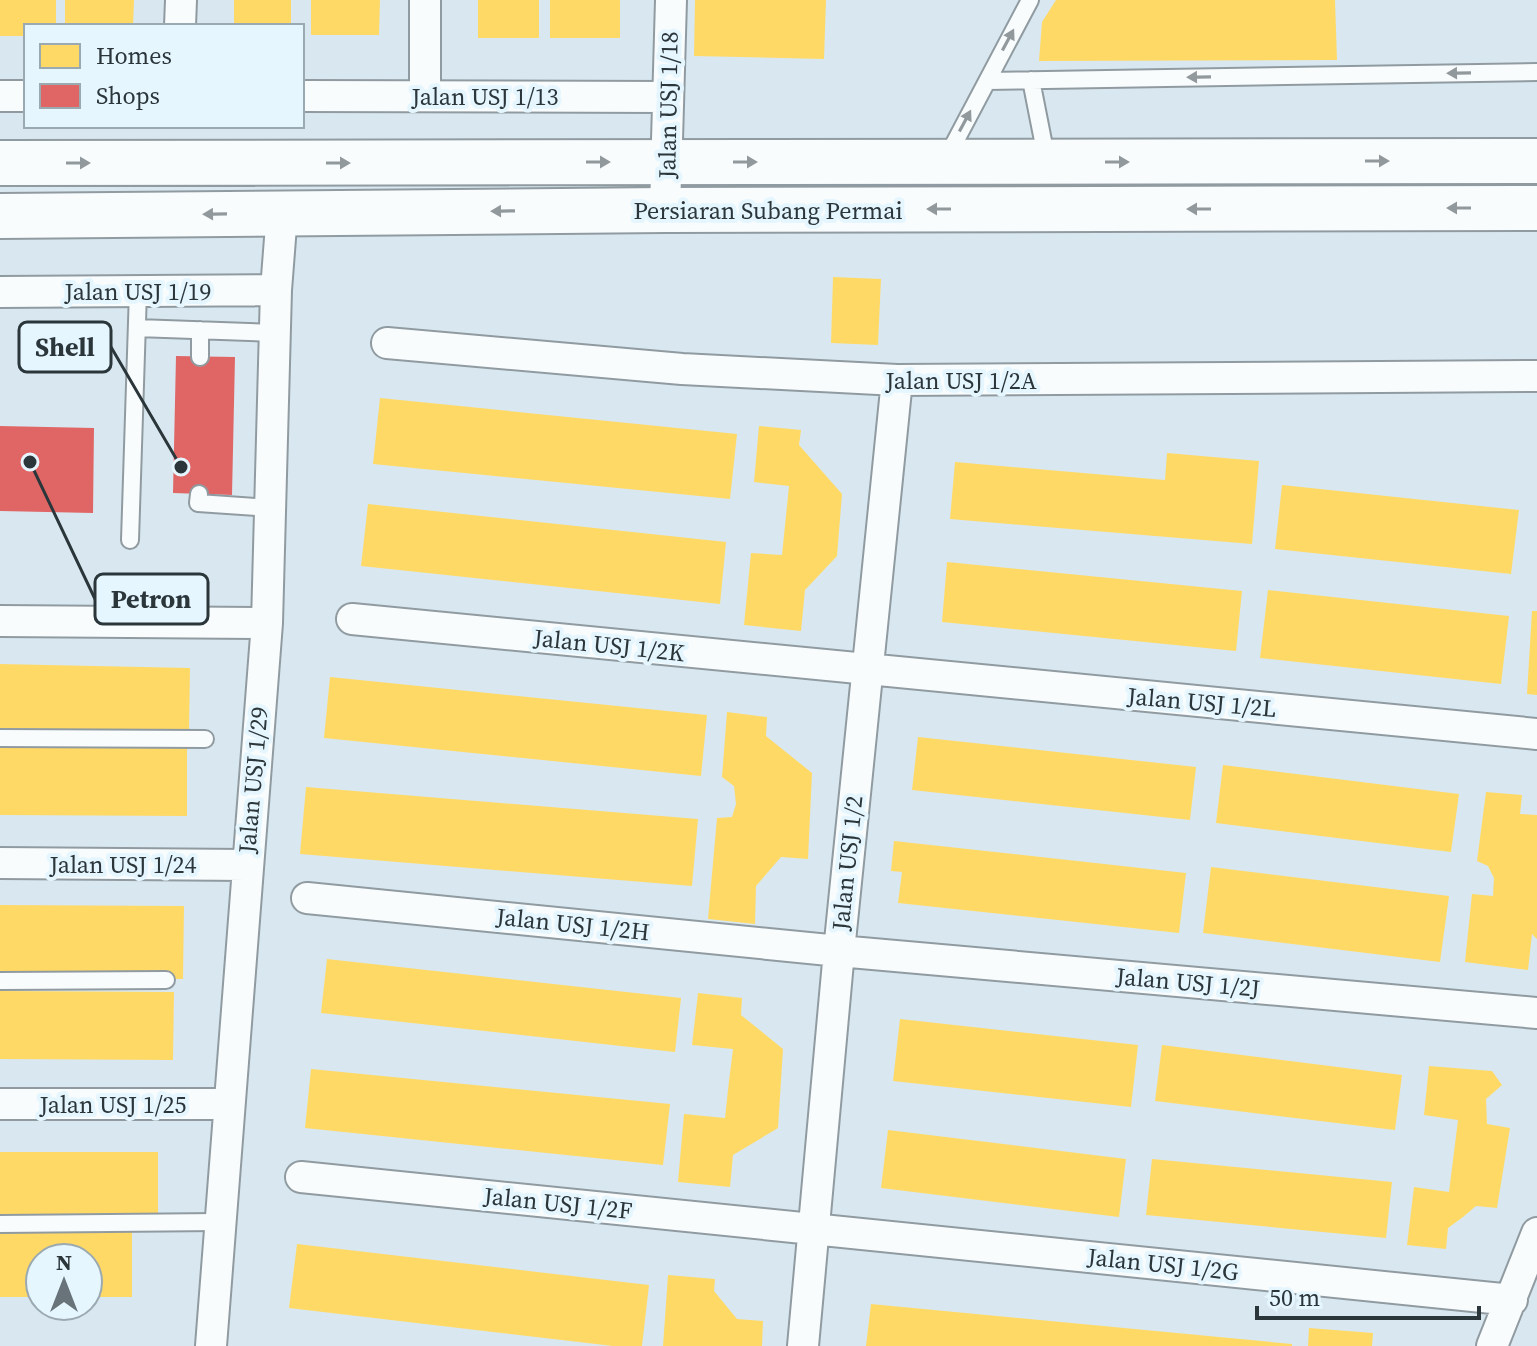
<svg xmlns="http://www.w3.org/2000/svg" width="1537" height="1346" viewBox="0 0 1537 1346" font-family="'Source Serif 4',serif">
<rect width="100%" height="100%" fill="#d9e8f0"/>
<!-- homes -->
<path fill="#ffd966" d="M0,0H56V26H26V36H0Z
M65,0H134L133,26H65Z
M234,0H291V26H234Z
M311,0H380L379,35H311Z
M478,0H539V38H478Z
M550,0H620V38H550Z
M695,0H826L824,59L694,56Z
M1056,0H1335L1337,60L1039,61L1042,22Z
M833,277L881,279L878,345L831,343Z
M380,398L737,434L730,499L373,464Z
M759,426L801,430L799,445L842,494L837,556L805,590L801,631L744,625L751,553L782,555L789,486L754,482Z
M1167,453L1259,461L1252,544L950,519L955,462L1165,480Z
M1282,485L1519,510L1511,574L1275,549Z
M368,504L726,542L720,604L361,566Z
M947,562L1242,591L1236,651L942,622Z
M1268,590L1509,616L1501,684L1260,658Z
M1532,611H1537V695L1527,694Z
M0,664L190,668L189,732L0,728Z
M330,677L707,715L701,776L324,738Z
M727,712L767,717L766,736L812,773L808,859L781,857L756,886L755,924L708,919L717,818L732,817L736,804L734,786L722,777Z
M918,737L1196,767L1190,820L912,790Z
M0,746L187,747V816L0,815Z
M1223,765L1459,794L1451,852L1216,823Z
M306,787L698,819L692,886L300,854Z
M1486,792L1522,795L1520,814L1537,815V939L1532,934L1528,970L1465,962L1472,894L1493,896L1494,878L1488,866L1477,861Z
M894,841L1186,873L1179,933L898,903L902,872L891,871Z
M1211,867L1449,896L1440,962L1203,933Z
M0,905L184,906L183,979L0,978Z
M327,959L681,998L675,1052L321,1013Z
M0,991L174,992L173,1060L0,1059Z
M698,993L742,998L741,1015L783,1049L778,1128L733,1155L730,1187L678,1182L684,1114L725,1118L729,1081L733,1049L692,1045Z
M900,1019L1138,1045L1131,1107L893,1081Z
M1162,1045L1402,1075L1395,1130L1155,1101Z
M1429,1066L1492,1071L1502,1085L1486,1099L1487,1124L1510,1128L1497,1208L1476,1206L1463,1217L1448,1228L1446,1249L1407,1245L1414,1187L1449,1192L1458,1120L1424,1115Z
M311,1069L670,1104L663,1165L305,1128Z
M888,1130L1126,1159L1119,1217L881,1188Z
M0,1152H158V1221H0Z
M1152,1159L1392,1182L1386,1238L1146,1215Z
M0,1232H132V1297H88V1258H40V1297H0Z
M297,1244L649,1285L642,1346H613L289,1308Z
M668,1275L715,1279L714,1291L737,1319L763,1321L762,1346H663Z
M871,1304L1292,1344V1346H866Z
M1309,1328L1373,1333L1372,1346H1308Z"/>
<!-- shops -->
<path fill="#e06666" d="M176,356L235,357L232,495L173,493Z
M0,426L94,428L93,513L0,511Z"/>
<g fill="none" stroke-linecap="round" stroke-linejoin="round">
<defs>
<path id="lane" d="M1031,80L1047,161
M987,81L1537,72
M947,157L1030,0
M137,328L275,333
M200,330V357
M199,494L198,503L272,508
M130,540L138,291
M0,738L205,739
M0,981L166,980
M0,1224L219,1222"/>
<path id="street" d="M425,0V96
M180,26L181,0
M0,96H26
M302,96L668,97
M665,210L671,0
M0,292L276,290
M387,343L682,369L897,380L1537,376
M352,619L1537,734
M0,621L267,623
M0,863L246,865
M307,898L839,951L1537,1013
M0,1104H227
M301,1177L1512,1300
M211,1346L267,623L276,290L282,213
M803,1346L839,951L897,380
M1492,1346L1537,1233"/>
<path id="secondary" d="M0,163L1537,161
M0,216L665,210L1537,208"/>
</defs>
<!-- lane casing -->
<use href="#lane" stroke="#909ba1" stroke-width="20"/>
<!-- street casing -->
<use href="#street" stroke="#909ba1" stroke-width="34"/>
<!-- secondary casing -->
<use href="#secondary" stroke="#909ba1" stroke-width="48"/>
<!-- lane -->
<use href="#lane" stroke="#f9fcfd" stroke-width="16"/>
<!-- street -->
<use href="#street" stroke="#f9fcfd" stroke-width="30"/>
<!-- secondary -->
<use href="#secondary" stroke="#f9fcfd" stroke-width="44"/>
</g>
<!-- one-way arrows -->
<defs><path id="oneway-solid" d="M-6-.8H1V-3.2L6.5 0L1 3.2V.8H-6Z" transform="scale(2)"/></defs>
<g fill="#92999c">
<use href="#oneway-solid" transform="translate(1008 40) rotate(-62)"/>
<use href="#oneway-solid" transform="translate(1459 73) rotate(179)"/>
<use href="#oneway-solid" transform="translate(1199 77) rotate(179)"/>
<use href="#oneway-solid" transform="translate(965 121) rotate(-62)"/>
<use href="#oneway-solid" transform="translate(1377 161)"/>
<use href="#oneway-solid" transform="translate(598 162)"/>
<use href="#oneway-solid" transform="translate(745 162)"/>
<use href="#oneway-solid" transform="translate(1117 162)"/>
<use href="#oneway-solid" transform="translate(78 163)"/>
<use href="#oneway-solid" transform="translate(338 163)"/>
<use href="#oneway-solid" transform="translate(1459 208) rotate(180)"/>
<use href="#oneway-solid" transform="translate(939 209) rotate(180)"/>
<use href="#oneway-solid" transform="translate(1199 209) rotate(180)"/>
<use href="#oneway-solid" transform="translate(503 211) rotate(179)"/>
<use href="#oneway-solid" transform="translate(215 214) rotate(179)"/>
</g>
<g text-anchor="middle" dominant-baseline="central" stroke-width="8" stroke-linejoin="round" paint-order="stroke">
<!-- street labels -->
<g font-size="24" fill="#2b363b" stroke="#e6f6ff">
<text x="485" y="96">Jalan USJ 1/13</text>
<text transform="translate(668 105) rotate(-89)">Jalan USJ 1/18</text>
<text x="768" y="210">Persiaran Subang Permai</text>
<text x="138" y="291">Jalan USJ 1/19</text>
<text x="961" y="380">Jalan USJ 1/2A</text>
<text transform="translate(609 645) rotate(6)">Jalan USJ 1/2K</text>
<text transform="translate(1202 702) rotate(5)">Jalan USJ 1/2L</text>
<text transform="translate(253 780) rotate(-85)">Jalan USJ 1/29</text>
<text transform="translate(847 863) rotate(-84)">Jalan USJ 1/2</text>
<text x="123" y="864">Jalan USJ 1/24</text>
<text transform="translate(573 924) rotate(6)">Jalan USJ 1/2H</text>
<text transform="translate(1188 982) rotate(5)">Jalan USJ 1/2J</text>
<text x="113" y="1104">Jalan USJ 1/25</text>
<text transform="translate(558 1203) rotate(6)">Jalan USJ 1/2F</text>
<text transform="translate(1163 1264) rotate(6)">Jalan USJ 1/2G</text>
</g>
</g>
<!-- callouts -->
<path fill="none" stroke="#2b363b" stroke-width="3" d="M181 467L111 347M30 462L95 599"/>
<g fill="#2b363b" stroke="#e6f6ff" stroke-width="3">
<circle cx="181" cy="467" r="8"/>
<circle cx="30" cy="462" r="8"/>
</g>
<g fill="#e6f6ff" stroke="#2b363b" stroke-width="3">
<rect x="19" y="322" width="92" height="50" rx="8"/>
<rect x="95" y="574" width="113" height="50" rx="8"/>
</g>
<g font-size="26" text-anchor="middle" font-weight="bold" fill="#2b363b">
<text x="65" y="356">Shell</text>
<text x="151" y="608">Petron</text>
</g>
<!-- legend -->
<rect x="24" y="24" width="280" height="104" fill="#e6f6ff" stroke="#9ba9b1" stroke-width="2"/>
<rect x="40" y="44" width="40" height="24" fill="#ffd966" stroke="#9ba9b1" stroke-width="2"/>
<text x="96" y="64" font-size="24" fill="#2b363b">Homes</text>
<rect x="40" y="84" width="40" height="24" fill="#e06666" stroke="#9ba9b1" stroke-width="2"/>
<text x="96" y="104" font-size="24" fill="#2b363b">Shops</text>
<!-- north arrow -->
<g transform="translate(64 1282)"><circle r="38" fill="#e6f6ff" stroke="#9ba9b1" stroke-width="2"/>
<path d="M0-6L14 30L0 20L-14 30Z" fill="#68747a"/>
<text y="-12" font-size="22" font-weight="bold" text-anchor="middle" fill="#2b363b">N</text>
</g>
<!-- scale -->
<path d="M1257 1306v12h222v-12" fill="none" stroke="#2b363b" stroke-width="4"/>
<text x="1269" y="1306" font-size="24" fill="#2b363b" stroke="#e6f6ff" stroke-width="6" paint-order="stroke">50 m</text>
</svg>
